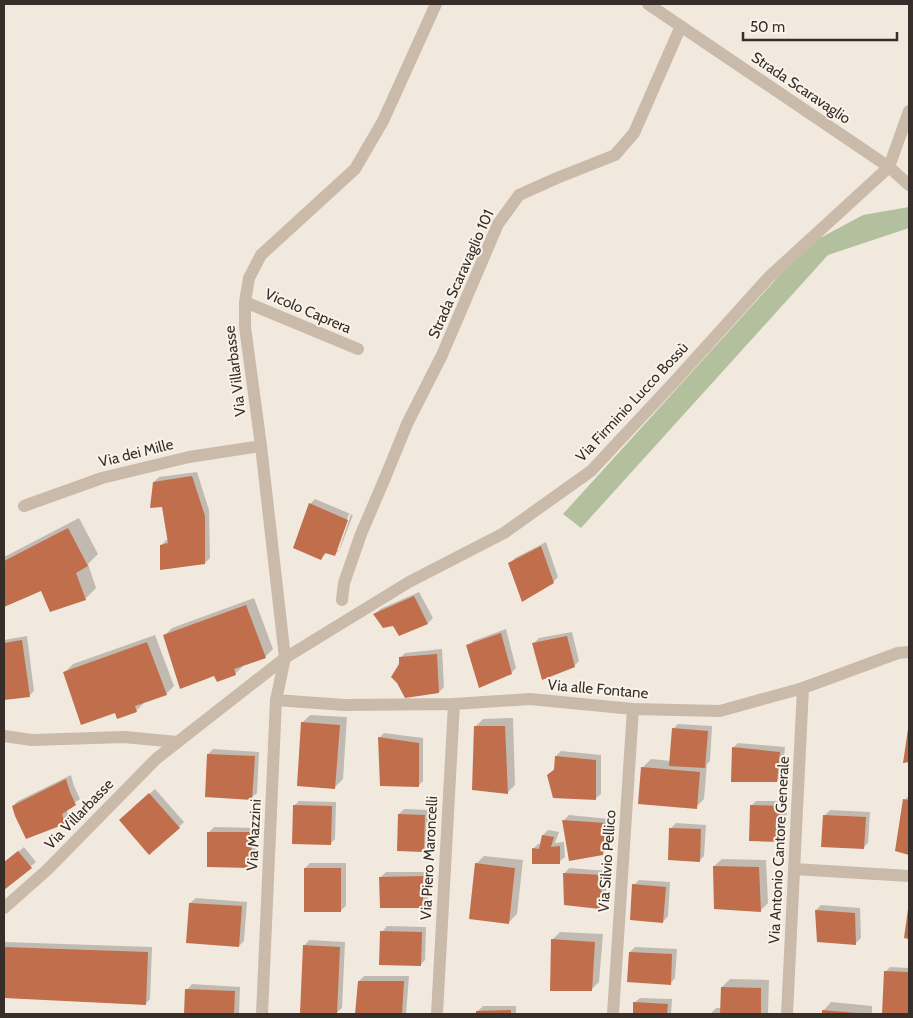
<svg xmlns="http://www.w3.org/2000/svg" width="913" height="1018" viewBox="0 0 913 1018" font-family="Cabin,sans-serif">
<rect width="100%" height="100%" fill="#f2e9de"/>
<!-- green -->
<path fill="#b3c09e" d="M909,207V228L828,255L581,528L563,514L807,245L863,215Z"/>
<!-- shadow -->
<path fill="#0003" fill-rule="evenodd" d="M197,472L209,510L210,558L205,563L161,546L166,540H169L163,505L154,482L159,477Z
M315,499L353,515L340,549L335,554L327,552L320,559L310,504ZM349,514H351L339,550H336Z
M79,518L98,554L88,564L96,588L86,598L51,611L41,590L4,605V557Z
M546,542L558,577L553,582L510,564L515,558Z
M419,592L433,618L428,623L399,635L394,624L375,614L380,609Z
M254,598L273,649L265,657L243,665V666L235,674L164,636L172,628Z
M506,629L516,668L511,673L468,646L473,641Z
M572,632L579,661L574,666L533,644L539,638Z
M155,635L174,686L166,694L144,703L136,711H115L65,672L73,664Z
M27,636L34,691L29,696L4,699V640Z
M442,649L444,687L439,692L401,664L400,658L405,653Z
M310,715L347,717L343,779L335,787L302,723Z
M513,718L515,785L507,793L475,727L483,719Z
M678,724L712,726L710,761L707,764L704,799L696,807L640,803L643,767L651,759L671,761L673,729Z
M384,733L423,738V781L418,786L379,738Z
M738,743L785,747L782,776L777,781L733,748Z
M213,749L259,752L257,793L251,798L206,796L208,754Z
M561,751L601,755V794L595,799L548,775L555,768L556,756Z
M71,775L74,786L80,799L66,809L70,818L65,823L27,838L13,806L18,801Z
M155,789L184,822L179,827L125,816Z
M909,795V853L897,850L905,800Z
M299,801L336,802L335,839L330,844L294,806Z
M756,801H787L786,835L781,841L751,806Z
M404,809L430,810L429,845L424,850L399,814Z
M830,810L870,812L868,843L863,848L825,815Z
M569,815L610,819L608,849L602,854L564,820Z
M676,823L706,825L704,856L699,861L671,828Z
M214,827L256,828L255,861L250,866L209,832Z
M548,830L559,832L555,843L564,842L565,857L559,862L533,849L538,844H541L543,835Z
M24,847L36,862L4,888V863Z
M484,856L523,860L517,914L509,922L476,864Z
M722,859L766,860L768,903L760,911L714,866Z
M310,863H346V906L340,911L305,868Z
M569,868L608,871L605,903L600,908L564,874Z
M386,872H428V901L423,907L381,877Z
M639,880L670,882L668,916L663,922L634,885Z
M196,898L247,902L244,941L239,946L190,903Z
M821,905L860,908L861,938L855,944L816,910Z
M387,926L426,927L425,960L420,965L382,932Z
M560,932L603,934L599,982L591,990L553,939Z
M309,940L345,942L342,1008L336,1013L304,946Z
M4,942L152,947L150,999L145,1004L4,996Z
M635,947L677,949L675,978L670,984L630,952Z
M890,967L909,968V1014H883L885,972Z
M364,976H409L406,1014H356L359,981Z
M730,979L769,980L768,1014H710L716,1008H721L722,987Z
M192,984L240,987L239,1014H185L187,990Z
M640,998L672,999L671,1014H634V1003Z
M831,1002L872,1006V1014H823L824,1010Z
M483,1006H516V1014H478V1011Z"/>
<!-- building -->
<path fill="#c16e4c" d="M192,476L205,516V564L160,570V545L168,543L162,507L150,508L153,482Z
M309,503L348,520L335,556L325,553L321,560L293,548Z
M68,528L88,566L76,573L86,600L50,612L41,591L4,607V561Z
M541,546L554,583L522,602L508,563Z
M414,596L428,624L399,636L393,626L383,628L373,614Z
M246,605L266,658L234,669L236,675L217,682L214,676L180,689L163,635Z
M501,633L512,674L479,688L466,645Z
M567,636L575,667L542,680L532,643Z
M22,640L30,697L4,700V643Z
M147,642L167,695L135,706L137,712L117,719L115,713L81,725L63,672Z
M437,654L439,693L405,698L397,683L391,677L399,664V657Z
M301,722L340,725L335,789L297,786Z
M474,726H505L508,794L472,790Z
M672,728L708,731L705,768L669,766Z
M908,729H909V762L903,763Z
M378,737L419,743V787L380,786Z
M732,747L780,752L777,782H731Z
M207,754L255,756L252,800L205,797Z
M555,756L596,760V800L553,798L547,775L554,770Z
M641,767L700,772L697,809L638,804Z
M66,779L70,792L76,805L62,814L65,824L26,839L15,816L12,806Z
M149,793L180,828L149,855L119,820Z
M903,799L909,800V855L895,851Z
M293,805L332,806L331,845L292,844Z
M750,805L783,806L782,842L749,841Z
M398,814L425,815L424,852L397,851Z
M823,815L866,817L864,849L821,847Z
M562,820L606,823L603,855L569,861Z
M669,828L701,829L700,862L668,860Z
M207,832H252L251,868L207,867Z
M542,835L554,837L551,847L560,846V864H532V848L539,849Z
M18,851L32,868L4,890V862Z
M475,863L515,868L509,924L469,919Z
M713,866L759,867L761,912L714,909Z
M304,868H341V912H304Z
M563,873L603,875L600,909L564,905Z
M423,876V908H380L379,877Z
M632,884L666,887L663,923L630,920Z
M189,903L242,906L239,947L186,943Z
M908,909H909V939L904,938Z
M815,910L855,913L856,945L817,942Z
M380,931L422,932L421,966L379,965Z
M551,939L595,942L592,991H550Z
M303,945L340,947L337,1014L300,1013Z
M4,947L148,952L146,1005L4,998Z
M629,952L672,954L671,985L627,982Z
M884,971L909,972V1014H882Z
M358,981H404L402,1014H355Z
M721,987L761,988V1014H720Z
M185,989L235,991L234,1014H184Z
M633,1002L668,1004L667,1014H633Z
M511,1010V1014H476V1011Z
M822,1010L857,1013V1014H822Z"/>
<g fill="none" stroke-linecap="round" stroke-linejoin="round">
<!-- minor -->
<path stroke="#cabaaa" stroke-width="12" d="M648,4L889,167L909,185
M245,302L358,349
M24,506L102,478L189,457L261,446
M342,600L344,583L361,534L385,478L407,424L442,355L498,224L519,195L557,178L615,155L634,133L681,26
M276,700L344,705L454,704L530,699L633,709L720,711L803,688L898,653L909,652
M4,736L32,740L124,737L177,742
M794,869L909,876
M4,908L47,870L156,759L285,658L409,582L504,533L591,471L675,381L769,277L889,167L909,111
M262,1014L276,700L285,658L261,446L245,327V302L249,278L261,255L355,169L383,121L436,4
M437,1014L454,704
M613,1014L633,709
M787,1014L803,688"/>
</g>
<g text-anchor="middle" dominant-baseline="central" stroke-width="4" stroke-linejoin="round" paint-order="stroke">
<!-- street labels -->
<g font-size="15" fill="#372e29" stroke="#f9f3ea">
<text transform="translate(801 88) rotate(34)">Strada Scaravaglio</text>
<text transform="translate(461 274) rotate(-66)">Strada Scaravaglio 101</text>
<text transform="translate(308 311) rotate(23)">Vicolo Caprera</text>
<text transform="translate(235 371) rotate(-97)">Via Villarbasse</text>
<text transform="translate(632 402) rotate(-47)">Via Firminio Lucco Bossù</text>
<text transform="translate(136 453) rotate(-14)">Via dei Mille</text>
<text transform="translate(598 689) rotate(5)">Via alle Fontane</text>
<text transform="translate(79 814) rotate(-46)">Via Villarbasse</text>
<text transform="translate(254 835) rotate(-87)">Via Mazzini</text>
<text transform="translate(779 850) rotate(-87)">Via Antonio Cantore Generale</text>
<text transform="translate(429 858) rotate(-87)">Via Piero Maroncelli</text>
<text transform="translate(607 861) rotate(-86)">Via Silvio Pellico</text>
</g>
</g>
<!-- border -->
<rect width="913" height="1018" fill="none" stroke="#372e29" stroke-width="10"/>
<!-- scale -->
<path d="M743 32v8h154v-8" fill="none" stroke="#372e29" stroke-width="2.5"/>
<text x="750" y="32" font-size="15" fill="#372e29" stroke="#f9f3ea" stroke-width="4" paint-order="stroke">50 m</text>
</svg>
